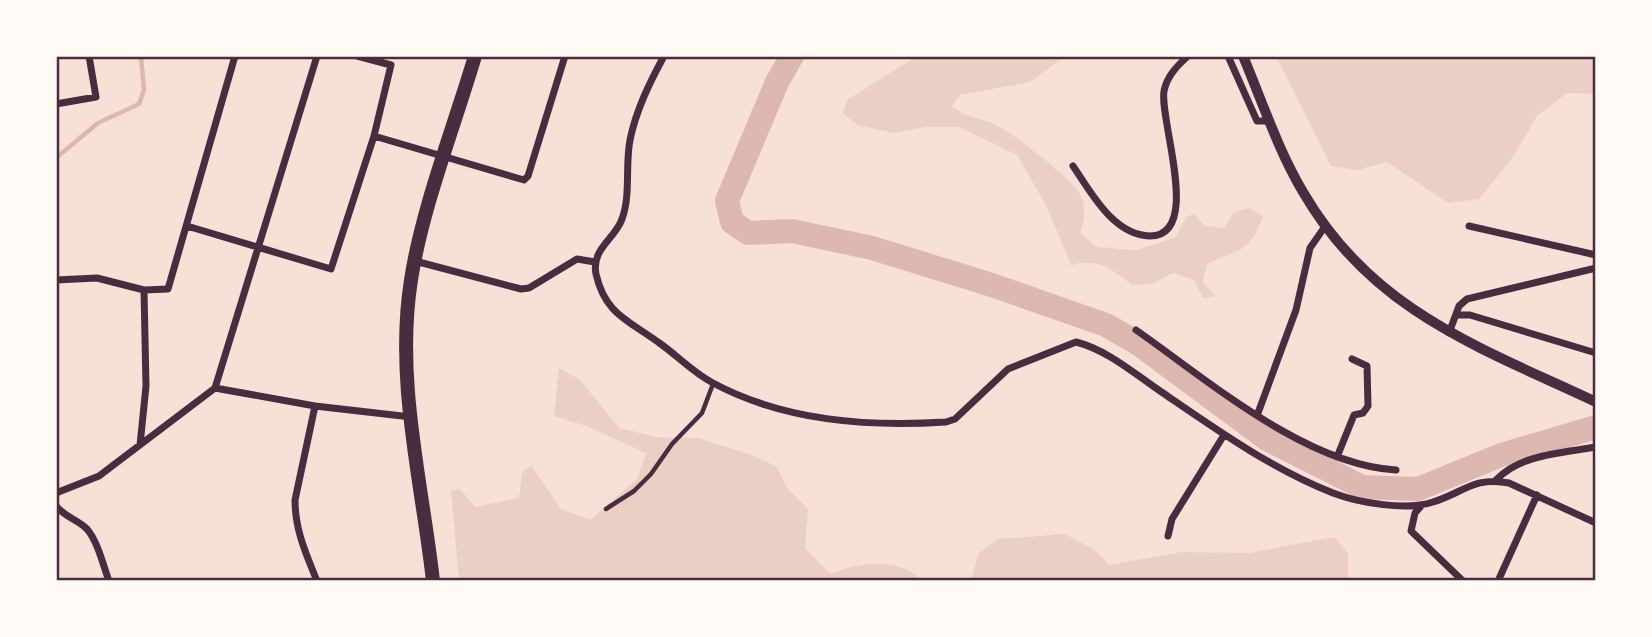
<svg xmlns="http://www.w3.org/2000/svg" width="1652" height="637" viewBox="0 0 1652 637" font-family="'IBM Plex Sans',sans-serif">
<rect width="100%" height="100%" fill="#f7e1d7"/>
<!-- green -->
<path fill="#ebcfc5" d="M917,56H1065L1030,82L960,95L952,106C964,117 977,117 992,123C1008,129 1068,176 1078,191C1087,204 1084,218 1081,233L1096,247L1137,250L1176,237L1186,217L1194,214L1205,226L1224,228L1234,212L1249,208L1263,216C1249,254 1239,248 1207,264L1203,282L1215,296L1203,298L1194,280L1173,273L1152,284L1132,285C1111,268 1098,258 1071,265L1047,207L1017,155L959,127H926L894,133L858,125L843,114L847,100Z
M1276,56H1596V94L1567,93L1537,116L1513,157L1479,199L1448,203L1387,162L1358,170L1331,166Z
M559,368L580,380L619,428L657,437L698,438L752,455L777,467L787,488L808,509L805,548L830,574C861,562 896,556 923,581H459L451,491L460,489L475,507L519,498L522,473L531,465L561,509L590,520L637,479L646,453L584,425L554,416Z
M1065,534L1095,550L1109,565L1182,552L1249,553L1334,537L1348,553V581H971L978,554L998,539Z"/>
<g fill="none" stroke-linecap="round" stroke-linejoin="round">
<!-- stream -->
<path stroke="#dcb8b0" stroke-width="4.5" d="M56,158L98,123L139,104L144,90L141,56"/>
<!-- river -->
<path stroke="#dcb8b0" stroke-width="24" d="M792,56L777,82L727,201L732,222L748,233L792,231L872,248L992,285L1106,325L1139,344L1267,439L1362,487L1418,489L1501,455L1596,427"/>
<!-- service -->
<path stroke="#4a2c40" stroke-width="4.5" d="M606,509L634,491L651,474L672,444L702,413L713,384"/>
<!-- minor -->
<path stroke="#4a2c40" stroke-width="7" d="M664,56C650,82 636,110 630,140C625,165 631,195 622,219C615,239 591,249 596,274C605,314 628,320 658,342C677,355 692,372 713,383C784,421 867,427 946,422L955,419L1008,369L1076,342C1108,350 1136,375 1163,393C1217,430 1272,469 1333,493C1359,503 1407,511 1433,502C1463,493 1474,476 1509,483L1596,523
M1228,56L1257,121H1270
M56,104L96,97L89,56
M374,136L524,180L528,176L565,56
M1073,166C1091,192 1113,235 1150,236C1203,236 1159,120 1164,91C1167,76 1177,66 1188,56
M187,226L331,269L374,136L391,65L357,56
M1469,226L1596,255
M415,261L521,289L529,288L577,259L595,262
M56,280L97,278L144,290L168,289L235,56
M1456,315H1470L1596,353
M1136,330C1209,381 1306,465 1396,470
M1449,333L1459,306L1467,299L1596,268
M215,388L315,406L411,417
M315,406L295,500C295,530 306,554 317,581
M1258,413L1296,310L1310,248L1326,225
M140,445L146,386L144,290
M1337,457L1354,415L1363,413L1368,406L1367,366L1352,359
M1496,480C1521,454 1562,453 1596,447
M56,493L99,476L215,388L317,56
M1422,505L1415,513L1411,531L1463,581
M56,506C65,517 78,520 87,529C98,542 103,565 109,581
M1168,536L1172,519L1224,435
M1498,581L1537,495"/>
<!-- tertiary -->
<path stroke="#4a2c40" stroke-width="10" d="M1243,56C1262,101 1278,150 1303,192C1372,311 1479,347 1596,402"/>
<!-- primary -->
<path stroke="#4a2c40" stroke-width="14" d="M433,581C422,482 395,380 411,280C422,208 454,127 475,56"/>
</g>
<!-- border -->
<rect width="1652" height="637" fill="none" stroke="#fffaf5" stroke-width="116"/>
<rect x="58" y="58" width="1536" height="521" fill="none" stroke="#4a2c40" stroke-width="2.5"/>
</svg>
